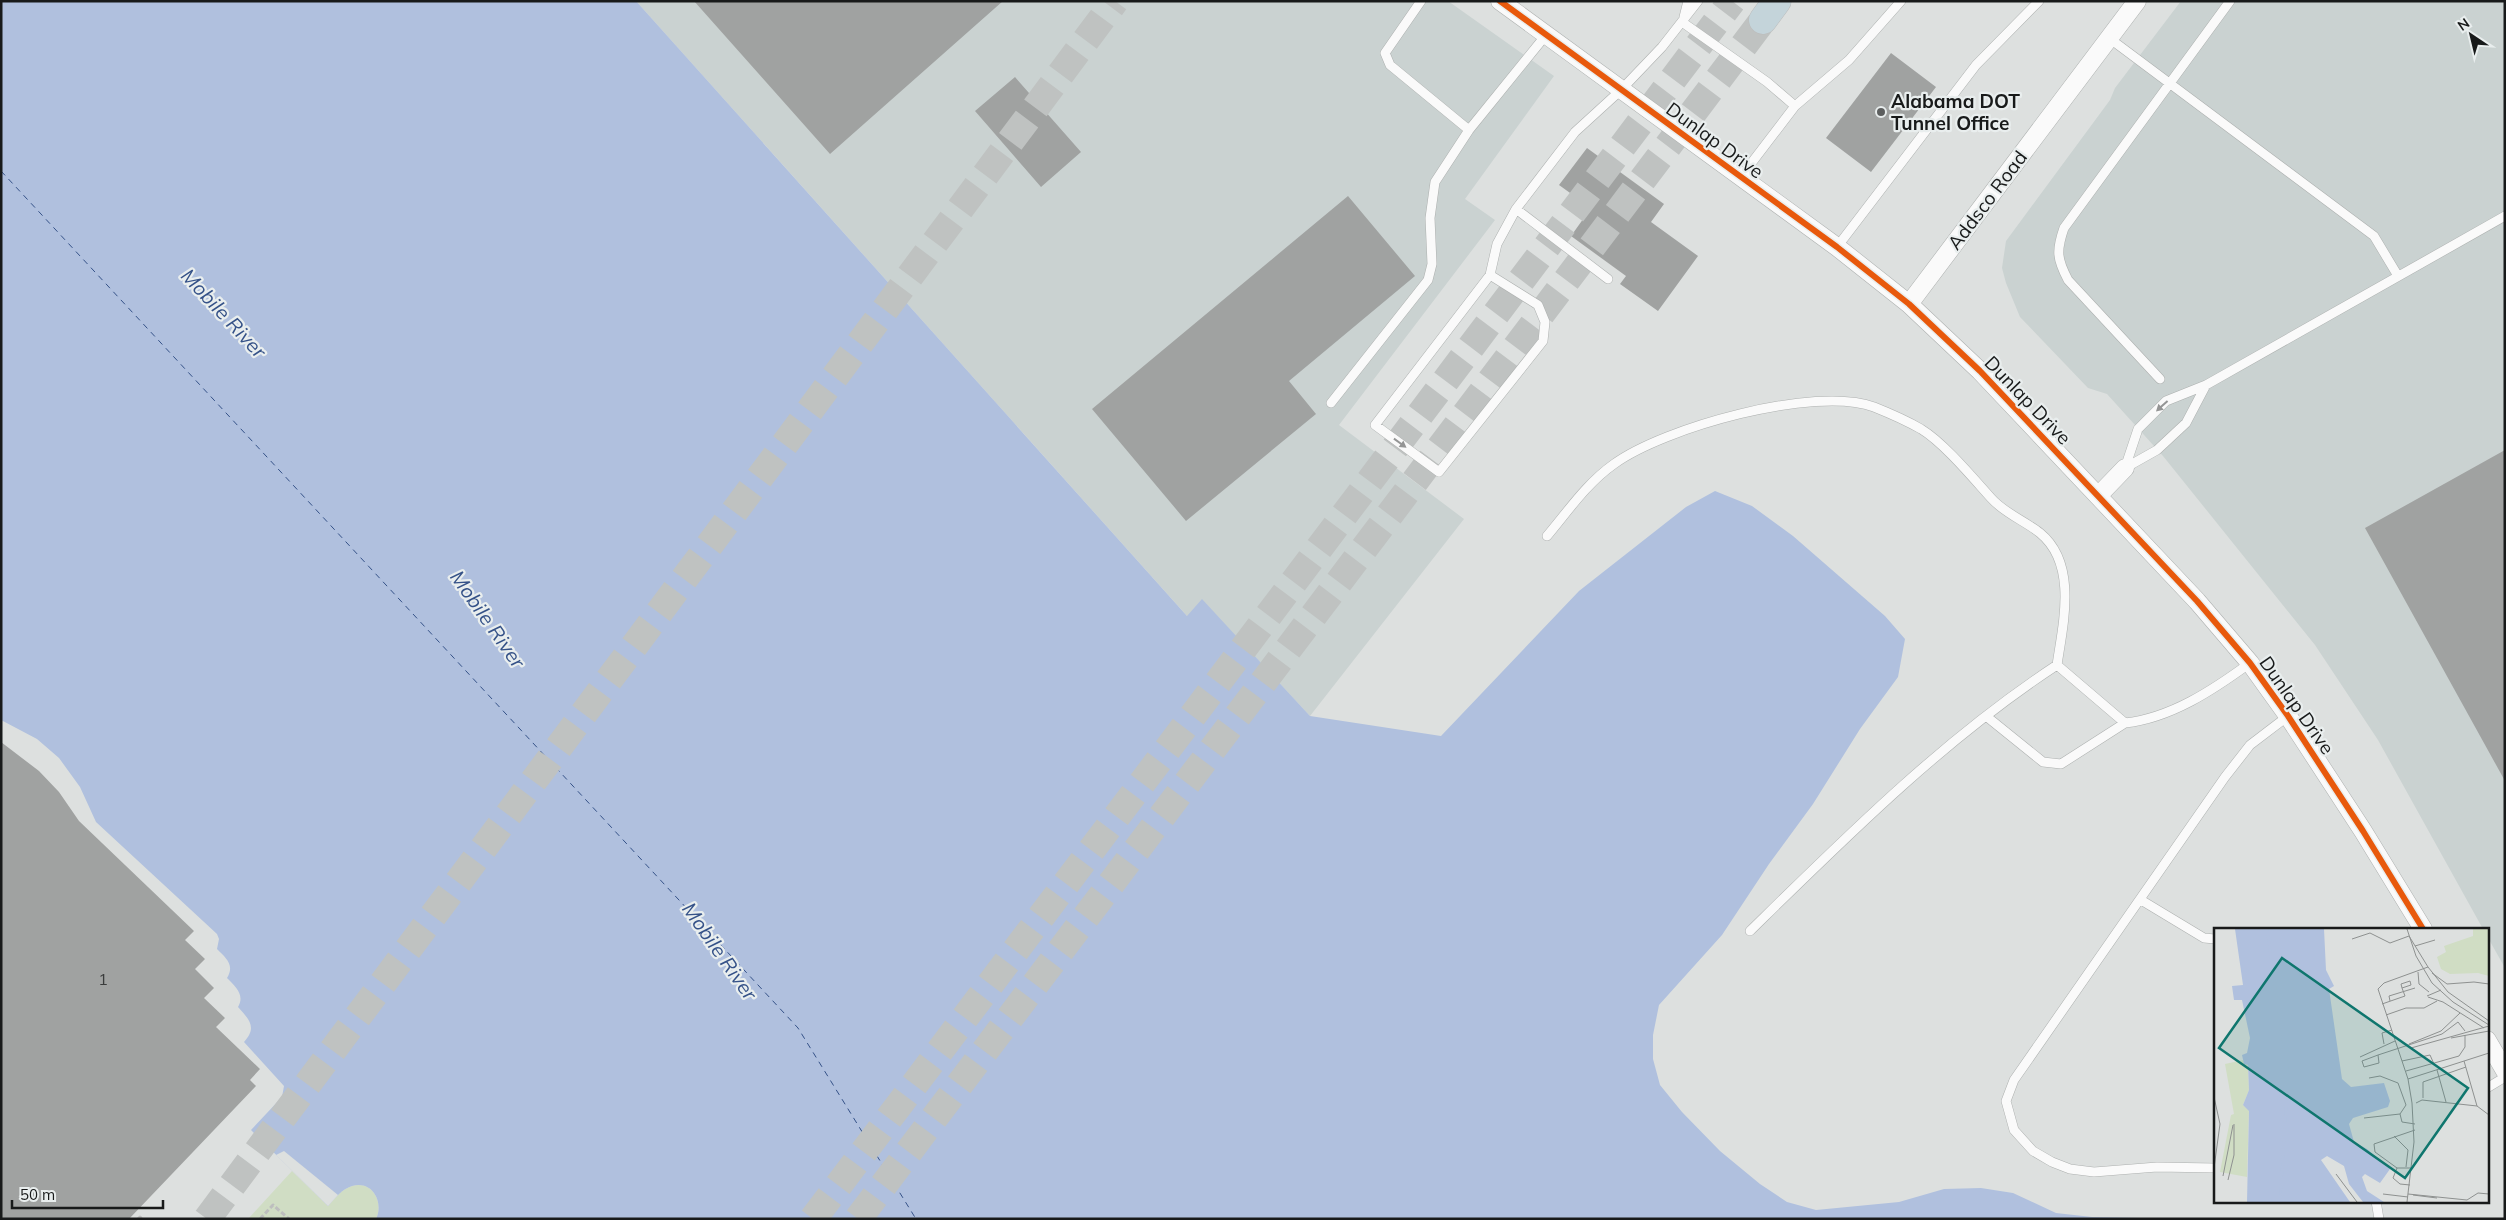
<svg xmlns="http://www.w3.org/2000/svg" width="2506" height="1220" viewBox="0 0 2506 1220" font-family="Mulish,sans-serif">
<rect width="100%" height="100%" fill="#dde0df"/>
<!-- built -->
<path fill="#cad2d1" d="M636,1H1448L1554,76L1465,199L1495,220L1339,425L1464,519L1310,716L1202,600L1188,617Z
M2181,1H2505V968L2487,936V929H2483L2378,740L2315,645L2163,456L2107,394L2088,388L2020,317L2006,283L2002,268L2006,241L2110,100L2115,88Z"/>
<!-- green -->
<path fill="#d0ddc4" d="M292,1171L328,1206C335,1198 342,1189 352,1186C373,1180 384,1203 376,1219H248Z"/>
<!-- water -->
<path fill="#b0c0de" d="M1,1H636L1187,616L1202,599L1310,716L1441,736L1579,591L1686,507L1715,491L1752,506L1793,536L1885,616L1905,639L1898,677L1860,729L1813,804L1769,864L1722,935L1659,1005L1653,1035V1059L1660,1085L1682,1112L1720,1151L1760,1184L1787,1202L1816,1210L1899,1202L1944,1189L1981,1188L2013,1193L2056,1213L2092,1217L2187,1219H376C384,1203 373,1180 352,1186C342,1189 335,1198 328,1206L251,1130L282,1097L284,1086L244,1042C257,1028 250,1020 238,1007C245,995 236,987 227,978C235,965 226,958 217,949L219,939L217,934L96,822L80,787L59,758L37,739L1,720Z"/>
<!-- pier -->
<path fill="#dde0df" d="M284,1151L338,1195L328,1206L276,1155Z"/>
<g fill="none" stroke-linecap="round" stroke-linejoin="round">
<!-- ferry -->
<path stroke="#355288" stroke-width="1" stroke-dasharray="6 5" stroke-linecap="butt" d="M1,171L798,1028L916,1219"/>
</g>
<!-- building -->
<path fill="#a0a2a1" d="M694,1H1003L830,154Z
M1891,53L1936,87L1871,172L1826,138Z
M1015,77L1081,152L1041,187L975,111Z
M1587,148L1664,204L1651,222L1698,256L1658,311L1620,284L1626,276L1571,236L1591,208L1559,185Z
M1348,196L1415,276L1289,381L1316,414L1186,521L1092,409Z
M2505,450V781L2365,528Z
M1,742L39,771L59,792L79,821L194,931L185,940L205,959L195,969L214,988L204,998L225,1018L216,1027L260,1069L250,1080L256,1086L129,1219H1Z"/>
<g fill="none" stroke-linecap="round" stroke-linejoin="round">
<!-- primary-tunnel -->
<path stroke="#bfc2c1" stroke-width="28" stroke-dasharray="28 14" stroke-linecap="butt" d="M207,1219L1115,1"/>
<!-- motorway-tunnel -->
<path stroke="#bfc2c1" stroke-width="28" stroke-dasharray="28 14" stroke-linecap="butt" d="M813,1219L1732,1
M858,1219L1763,20"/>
<defs>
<path id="service" d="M1421,1L1385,53L1390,65L1469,130
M1684,17L1688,1
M1682,22L1767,82L1795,106
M2109,38L2374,236L2398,276
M1740,178L1795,106L1849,60L1901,1
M1516,209L1608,279
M1837,247L1976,65L2039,1
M1490,275L1538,305L1545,322L1543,341L1439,472L1375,425Z
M1490,275L1497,244L1516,209L1575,132L1621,90L1662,47L1698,1
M2160,379L2068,280C2057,259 2056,251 2064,228L2230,1
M1331,403L1428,280L1432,264L1430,218L1435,182L1469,130L1546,35
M2125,468L2138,429L2166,401L2206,385L2505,216
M2125,468L2157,450L2186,423L2206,385
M1547,536C1568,511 1587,483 1614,464C1663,428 1815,385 1874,407C1889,413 1907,421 1921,429C1944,443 1973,478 1991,498C2004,513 2025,521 2040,533C2078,564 2063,624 2057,665C1943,740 1847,836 1750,931
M2057,665L2125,723C2171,718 2213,690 2250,663
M1986,716L2043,762L2061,764L2125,723
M2141,900L2204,938L2215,939
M2487,1088L2505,1077
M2215,1168L2157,1167L2094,1172L2070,1169L2052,1162L2033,1151L2014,1130L2006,1101L2014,1080L2225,777L2250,745L2288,716
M2376,1201L2379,1219"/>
<path id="minor" d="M1500,1L1837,247L1909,304L1980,371L2197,601L2250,663L2288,716L2363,831L2423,929
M1909,304L2137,1
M2099,495L2125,468
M2487,1040L2505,1071"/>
<path id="motorway" d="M1763,20L1777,1"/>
</defs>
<!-- service casing -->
<use href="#service" stroke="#adb0af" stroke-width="10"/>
<!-- minor casing -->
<use href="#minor" stroke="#adb0af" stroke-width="19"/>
<!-- motorway casing -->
<use href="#motorway" stroke="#bcbdbd" stroke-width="29"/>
<!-- path -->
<path stroke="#bdbebe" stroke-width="3" stroke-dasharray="5 2.5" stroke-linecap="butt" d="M138,1219L140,1217L142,1219
M260,1219L273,1205L289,1219"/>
<!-- service -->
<use href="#service" stroke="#fafafa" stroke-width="9"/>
<!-- minor -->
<use href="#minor" stroke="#fafafa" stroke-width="18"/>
<!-- motorway -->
<use href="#motorway" stroke="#c4d4da" stroke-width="28"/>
<defs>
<path id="cycleway" d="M1500,1L1837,247L1909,304L1980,371L2197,601L2250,663L2288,716L2363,831L2423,929"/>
</defs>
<!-- cycleway casing -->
<use href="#cycleway" stroke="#e9eeee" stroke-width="9"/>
<!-- cycleway -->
<use href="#cycleway" stroke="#e8590c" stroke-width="6"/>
</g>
<!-- one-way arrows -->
<defs><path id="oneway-solid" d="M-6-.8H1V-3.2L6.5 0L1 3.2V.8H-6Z" transform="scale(1.25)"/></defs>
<g fill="#949595">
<use href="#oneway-solid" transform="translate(2162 406) rotate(138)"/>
<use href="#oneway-solid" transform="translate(1400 443) rotate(36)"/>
</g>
<!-- markers -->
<circle fill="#5d5f5f" stroke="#e9eeee" stroke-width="2" cx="1881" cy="112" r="5"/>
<g text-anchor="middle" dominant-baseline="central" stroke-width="4.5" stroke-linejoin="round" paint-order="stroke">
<!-- number labels -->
<g font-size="16" fill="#3a3c3c">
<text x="103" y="979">1</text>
</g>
<!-- poi labels -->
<g font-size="19" font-weight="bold" fill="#181a1a" stroke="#e9eeee" text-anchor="start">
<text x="1891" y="101">Alabama DOT<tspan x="1891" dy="22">Tunnel Office</tspan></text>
</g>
<!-- street labels -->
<g font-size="19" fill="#181a1a" stroke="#e9eeee">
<text transform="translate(1715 140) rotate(36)">Dunlap Drive</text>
<text transform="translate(1987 200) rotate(-53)">Addsco Road</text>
<text transform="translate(2028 400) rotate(46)">Dunlap Drive</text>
<text transform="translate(2297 705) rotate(55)">Dunlap Drive</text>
</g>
<!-- water labels -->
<g font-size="20" font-style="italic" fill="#355288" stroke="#e9eeee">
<text transform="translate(224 313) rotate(47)">Mobile River</text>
<text transform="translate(488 619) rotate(55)">Mobile River</text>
<text transform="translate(720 951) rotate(55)">Mobile River</text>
</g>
</g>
<!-- overview -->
<g transform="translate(2214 928)">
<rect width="275" height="275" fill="#dde0df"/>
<path d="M259,1H275V48L264,45L236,46L227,41L223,29L232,24L230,18L259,8ZM29,132L34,137L35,162L29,177L35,182L33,249L6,244L17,187L20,186L11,136Z" fill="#d0ddc4"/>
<path d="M21,1H110L112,42L120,58L115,61L128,151L137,159L170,155L176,173L174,179L139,190L135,196L140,214L153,221L176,241L166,255L151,246L148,249L153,263L170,274H149L135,256L130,238L113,228L107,232L136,274H33L35,183L29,177L35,162L34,137L30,136L28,127L33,125L36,110L28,72H20L18,58L29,57Z" fill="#b0c0de"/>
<path fill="none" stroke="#b0c0de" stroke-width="2.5" d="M53,1L74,147L66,274"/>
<path fill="none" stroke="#8e9190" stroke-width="1" d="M193,1L202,28L218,55L239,74L275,97M195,8L214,39L234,64L275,93M138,11L156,5L176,15L195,8M201,18L221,12M204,44L205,56L215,64M218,45L233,56L260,54L275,56M213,68L227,62M214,69L229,74L270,100M176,73L175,68L201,60M168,76L191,68L188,60L187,56L196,53L197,57L188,60M172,87L192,80H210L223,73M237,110L275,103M170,116L168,105L178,102M195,116L227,103L246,85M197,120L275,98M164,127L228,106L244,94L251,103M164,127L165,135L150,139L148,133ZM146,129L181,113M188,133L216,127L220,136M250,133L263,178M223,142L232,174M192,143L245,128L251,119V107M194,151L275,125M0,169L6,196L0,240M209,170V154L252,139M202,175L208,172L263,178L275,187M0,180V221M186,186L188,194L201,196M150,190L186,186L192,177L184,155L166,148L155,150M180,208L194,222L192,239M183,240L161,224L160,216L201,202M122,246L143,274M9,248L19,197M14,252L20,227V196M196,257L186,256L179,250L183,240H198M169,266L194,269M194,266L253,272L264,265L275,266M199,267L223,270M193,274L200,214L198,175L194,151L164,61L170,55L214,39"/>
<path fill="#0f766e" fill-opacity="0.15" stroke="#0f766e" stroke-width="2.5" d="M68,30L254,160L191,250L5,120Z"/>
<rect width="275" height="275" fill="none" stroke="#181a1a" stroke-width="2.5"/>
</g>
<!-- border -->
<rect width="2506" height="1220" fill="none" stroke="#181a1a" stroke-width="5"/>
<!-- north arrow -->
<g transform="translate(2471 35) rotate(325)" stroke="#e9eeee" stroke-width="4" paint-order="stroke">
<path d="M0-4L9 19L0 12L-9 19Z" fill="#181a1a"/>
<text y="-8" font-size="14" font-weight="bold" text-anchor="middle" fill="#181a1a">N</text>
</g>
<!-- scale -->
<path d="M12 1200v8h151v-8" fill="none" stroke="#181a1a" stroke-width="2.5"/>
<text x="20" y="1200" font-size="15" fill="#181a1a" stroke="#e9eeee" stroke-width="4" paint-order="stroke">50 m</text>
</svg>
